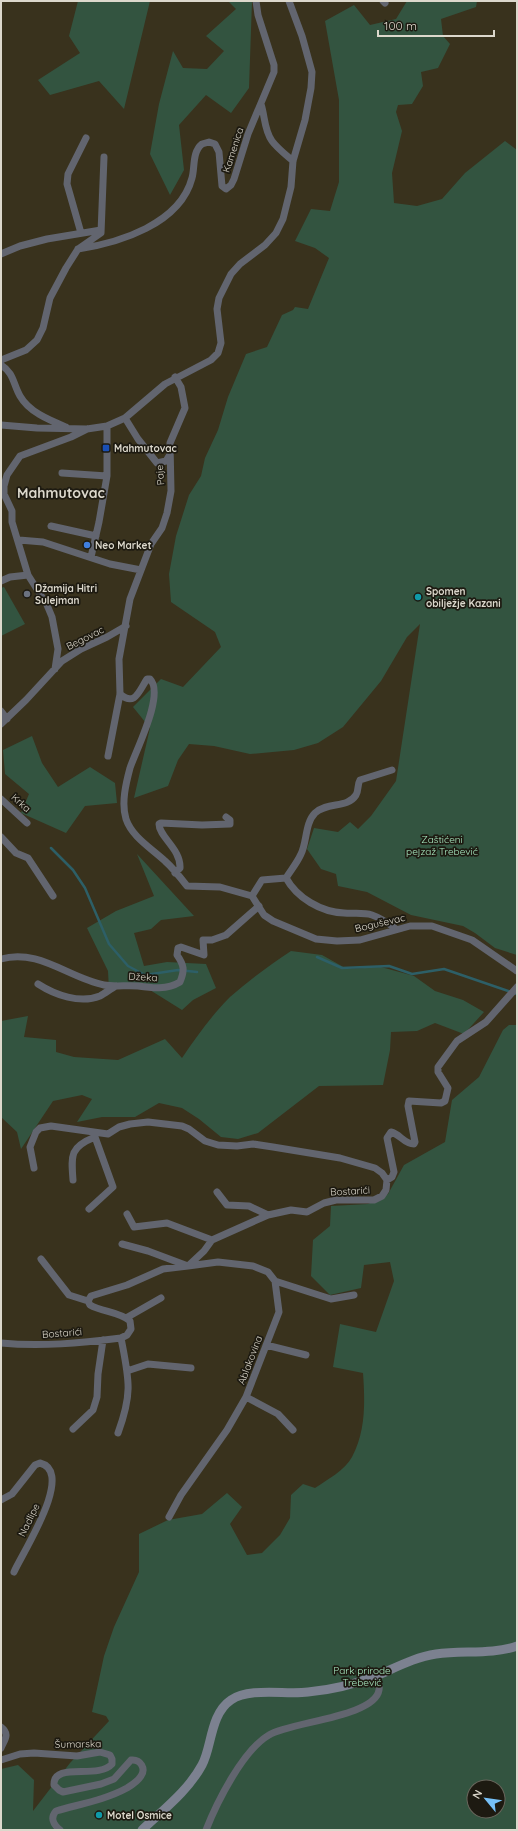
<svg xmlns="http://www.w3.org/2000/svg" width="518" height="1831" viewBox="0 0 518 1831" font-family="Quicksand,sans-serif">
<rect width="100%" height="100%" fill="#39321d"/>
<!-- green -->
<path fill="#335440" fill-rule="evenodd" d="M78,1H150L124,109L99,81L50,95L38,80L80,53L69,36Z
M228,1H252L249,88L231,113L206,95L179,125L184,170L170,195L150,154L159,104L173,51L183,68L207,69L224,51L206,36L236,9Z
M407,1H477L476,7L441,19L443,36L450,44L438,68L421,72L423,86L412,104L398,105L396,112L402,131L392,173L394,203L417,206L442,199L465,173L505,141L517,150V955L495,948L475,933L463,926L411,915L367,892L338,886L336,874L321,869L307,849L314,828L338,832L350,822L358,829L371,816L396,781L420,624L407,637L381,681L343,727L318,743L294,750L250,754L214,746L189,744L178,760L168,786L134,798L150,728L133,707L161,679L183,687L221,647L215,632L171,602L169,574L176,536L189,495L201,476L205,458L218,430L228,397L246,354L267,347L282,315L293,310L295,307L308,309L329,258L315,248L295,241L311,209L330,211L339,182V100L325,21L354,5L370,25L396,19Z
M4,587L25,624L1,636V588Z
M32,736L42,763L58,787L90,767L115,783L117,803L85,806L66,833L21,813L29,794L5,774L3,750Z
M137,854L194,916L161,920L151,929L134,933L144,966L167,962L206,964L216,988L193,1000L182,1010L142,985L109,990L108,971L87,928L116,911L154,896Z
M291,951L322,955L347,969L381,967L414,976L435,991L463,1000L484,1012L464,1034L435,1023L417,1031L391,1032L390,1050L383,1085L319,1086L258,1133L238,1139L221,1137L199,1119L182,1108L159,1103L135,1117H102L77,1122L92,1099L82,1095L53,1101L21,1149L17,1132L1,1117V1021L28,1016L24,1037L56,1040V1052L74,1057L118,1060L165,1039L182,1058C197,1036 212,1015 230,997C249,980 270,965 291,951Z
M509,1025H517V1830H1V1769L18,1765L34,1780L33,1811L70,1763L109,1721L106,1716L92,1712L104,1656L114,1627L139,1572V1534L168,1520L202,1514L227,1493L242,1507L230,1524L247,1555L262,1553L280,1535L290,1518L291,1495L303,1484L315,1488C327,1480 345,1470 352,1457C366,1431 365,1401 363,1373L333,1367L340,1324L376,1332L394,1281L390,1262L364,1265L361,1288L330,1295L311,1276L313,1240L330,1226L331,1206L368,1204L388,1194L404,1165L445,1142L452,1100L479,1077L503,1030ZM474,1787H498V1811H474Z"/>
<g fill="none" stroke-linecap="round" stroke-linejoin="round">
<!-- stream -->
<path stroke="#2d5f67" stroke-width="2.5" d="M51,848L73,870L85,888L109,944L128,966L145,975L178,970L197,972
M317,957L342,968L389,966L412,974L444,969L517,994"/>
<!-- street -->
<path stroke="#62656f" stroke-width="7" d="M383,1L385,3
M261,104C265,116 264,130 272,141C277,148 286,155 293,161
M81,233L67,184L68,174L86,138
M78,249C119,243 180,224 192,178C195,168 192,152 202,144L209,142L215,144L219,152L222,186L226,189L231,185L234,179L248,134L274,72V65L258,15L256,1
M1,254L20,246L47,239L101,230
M1,360L26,350L37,340L43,328L50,298L66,268L78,249L101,233L104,157
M1,365C14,373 13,384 20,396C29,412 49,420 66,427
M125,418L138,439L157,463L166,461L169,456
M1,425L37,428L87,429L107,426L125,418L165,384L211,360L218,353L221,343L217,309L219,298L231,274L240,264L265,245L276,233L283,219L291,187L293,161L305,120L311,88L312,72L302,36L289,1
M62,473L107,476
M51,526L96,536
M19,540L43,542L110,564L141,570
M91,557L99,522L107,476V426
M1,581L10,577L28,575
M55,669L58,649L52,617L47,605L28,575L12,522V511L4,494V486L7,475L20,456L71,437L87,429
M120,694C135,707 139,691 147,679H150C165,694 136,750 130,768C126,783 121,803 126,819C132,837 151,848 165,861C173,868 180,877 187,886L220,887L252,896L264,915L273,921L316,939L337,941L360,940L410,926H432L472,940L517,971
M1,711L7,719
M1,724L26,700L62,661L81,649L107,637L126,626
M108,756L120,694L119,659L130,599L151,544L162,528L167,513L171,491L170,443L185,408L181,387L175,377
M1,799L27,823
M1,837L16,853L28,858L53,896
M175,873L180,868C181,849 159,837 159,824L161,823L202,825L230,824V820L226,817
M286,878C297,898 321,912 344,913C353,914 363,912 372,915C381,918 388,923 396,929
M252,896L262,880L286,878C291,870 297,863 301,854C307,842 305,823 315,813C328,801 347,809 356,795C359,790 357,785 360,780L392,770
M1,959C38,948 69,978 104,985C114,987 127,985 138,986C152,988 167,990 180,982C185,970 184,965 177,955L178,948L181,947L204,955L203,940H212L226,935L259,906
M38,984C55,995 80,1004 100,996C105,993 111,989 116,986
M73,1180C71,1155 70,1147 95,1137L94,1134
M387,1180L392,1177L394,1172L387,1138L391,1132C400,1134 404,1144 414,1144L415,1142L408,1106L409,1101L441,1103L445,1101L448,1088L438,1072V1067L457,1041L486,1022L517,987
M217,1192L227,1205L249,1206L268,1215
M89,1209L113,1187L95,1137
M127,1214L134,1227L167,1223L212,1240
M122,1244L148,1251L188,1266L218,1262L253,1266L268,1272L275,1281L279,1312L246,1397L227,1430L181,1495L169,1517
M41,1259L69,1295L88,1301
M275,1281L331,1299L354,1295
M126,1318L161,1298
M1,1343C41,1347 81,1343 121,1338L127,1335L131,1329L130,1321C120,1312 102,1312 90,1305L88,1301L91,1296L127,1285L163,1269L188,1266L204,1251L212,1240L268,1215L291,1210L307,1212L324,1203L336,1200H374L382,1196L386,1190L387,1180L382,1173L375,1168L340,1158L273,1147L253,1144L237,1146L218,1145L205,1141L189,1129L182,1126L148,1122L130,1124L119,1127L108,1134L51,1126L40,1128L36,1132L30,1147L34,1168
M266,1345L306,1355
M127,1371L148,1364L191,1368
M246,1397L278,1414L293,1430
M73,1429L93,1410L97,1397L98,1374L103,1340
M118,1433C133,1392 129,1380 121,1338
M1,1500L12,1494L35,1465L40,1463C76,1472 21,1555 14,1572
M1,1727C10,1734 5,1739 1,1748
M1,1760L20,1754L34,1753L77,1756L100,1752L110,1755L112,1759V1764C98,1780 53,1761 54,1785L59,1790L63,1792L101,1784L114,1779L131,1760C141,1759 146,1769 141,1776C138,1781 132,1785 127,1788C105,1800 80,1804 56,1811C50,1818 53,1824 60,1830
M206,1830C217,1802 243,1750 269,1735C290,1722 375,1717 379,1690C380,1685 378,1680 376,1675"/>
<!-- secondary -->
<path stroke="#7c8190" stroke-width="9" d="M142,1830C163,1810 188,1791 202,1765C212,1747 210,1714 231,1700C250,1687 286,1695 308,1692C331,1690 355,1684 376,1676C395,1668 415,1657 436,1654C463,1650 491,1655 517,1646"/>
</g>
<!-- markers -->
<rect fill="#1a4fb4" stroke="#1d1a11" stroke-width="1.5" x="102" y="444" width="8" height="8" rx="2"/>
<circle fill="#3f7fe0" stroke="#1d1a11" stroke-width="1.5" cx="87" cy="545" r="4"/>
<circle fill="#6b7280" stroke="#1d1a11" stroke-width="1.5" cx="27" cy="594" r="4"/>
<g fill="#0f9aa8" stroke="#1d1a11" stroke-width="1.5">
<circle cx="418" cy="597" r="4"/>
<circle cx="99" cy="1815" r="4"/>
</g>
<g text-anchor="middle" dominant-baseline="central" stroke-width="3.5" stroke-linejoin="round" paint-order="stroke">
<!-- street labels -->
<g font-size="10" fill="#dcd8cc" stroke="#1d1a11">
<text transform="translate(233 150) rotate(-72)">Kamenica</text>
<text transform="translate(160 475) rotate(-94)">Paje</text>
<text transform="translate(85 638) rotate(-27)">Begovac</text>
<text transform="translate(21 803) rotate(42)">Krka</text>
<text transform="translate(380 923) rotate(-13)">Boguševac</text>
<text transform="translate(143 977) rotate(3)">Džeka</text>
<text transform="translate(350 1191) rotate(-3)">Bostarići</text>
<text transform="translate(62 1333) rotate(-4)">Bostarići</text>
<text transform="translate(250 1360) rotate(-69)">Ablakovina</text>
<text transform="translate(29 1520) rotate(-64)">Nadlipe</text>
<text transform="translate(78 1744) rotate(-1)">Šumarska</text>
</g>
<!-- poi labels -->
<g font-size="10" font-weight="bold" fill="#dcd8cc" stroke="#1d1a11" text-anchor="start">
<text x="114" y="448">Mahmutovac</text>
<text x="95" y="545">Neo Market</text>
<text x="35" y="588">Džamija Hitri<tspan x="35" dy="12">Sulejman</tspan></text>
<text x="426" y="591">Spomen<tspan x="426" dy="12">obilježje Kazani</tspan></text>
<text x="107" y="1815">Motel Osmice</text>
</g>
<!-- park labels -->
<g font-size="10" fill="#a8e9c1" stroke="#1d1a11">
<text x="442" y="839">Zaštićeni<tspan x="442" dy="12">pejzaž Trebević</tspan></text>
<text x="362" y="1670">Park prirode<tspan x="362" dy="12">Trebević</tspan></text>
</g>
<!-- district labels -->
<g font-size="14" font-weight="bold" fill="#dcd8cc" stroke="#1d1a11">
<text x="61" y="493">Mahmutovac</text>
</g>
</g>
<!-- border -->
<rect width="518" height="1831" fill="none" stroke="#dcd8cc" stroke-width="4"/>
<!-- north arrow -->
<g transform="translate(486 1799) rotate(299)"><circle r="19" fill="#1d1a11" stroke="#69665c"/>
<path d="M0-3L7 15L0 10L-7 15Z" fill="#76c0f7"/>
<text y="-6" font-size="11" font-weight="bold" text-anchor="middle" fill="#dcd8cc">N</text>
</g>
<!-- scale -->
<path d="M378 30v6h116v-6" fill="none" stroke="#dcd8cc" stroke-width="2"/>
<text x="384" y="30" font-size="12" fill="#dcd8cc" stroke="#1d1a11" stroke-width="3" paint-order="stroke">100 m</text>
</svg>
